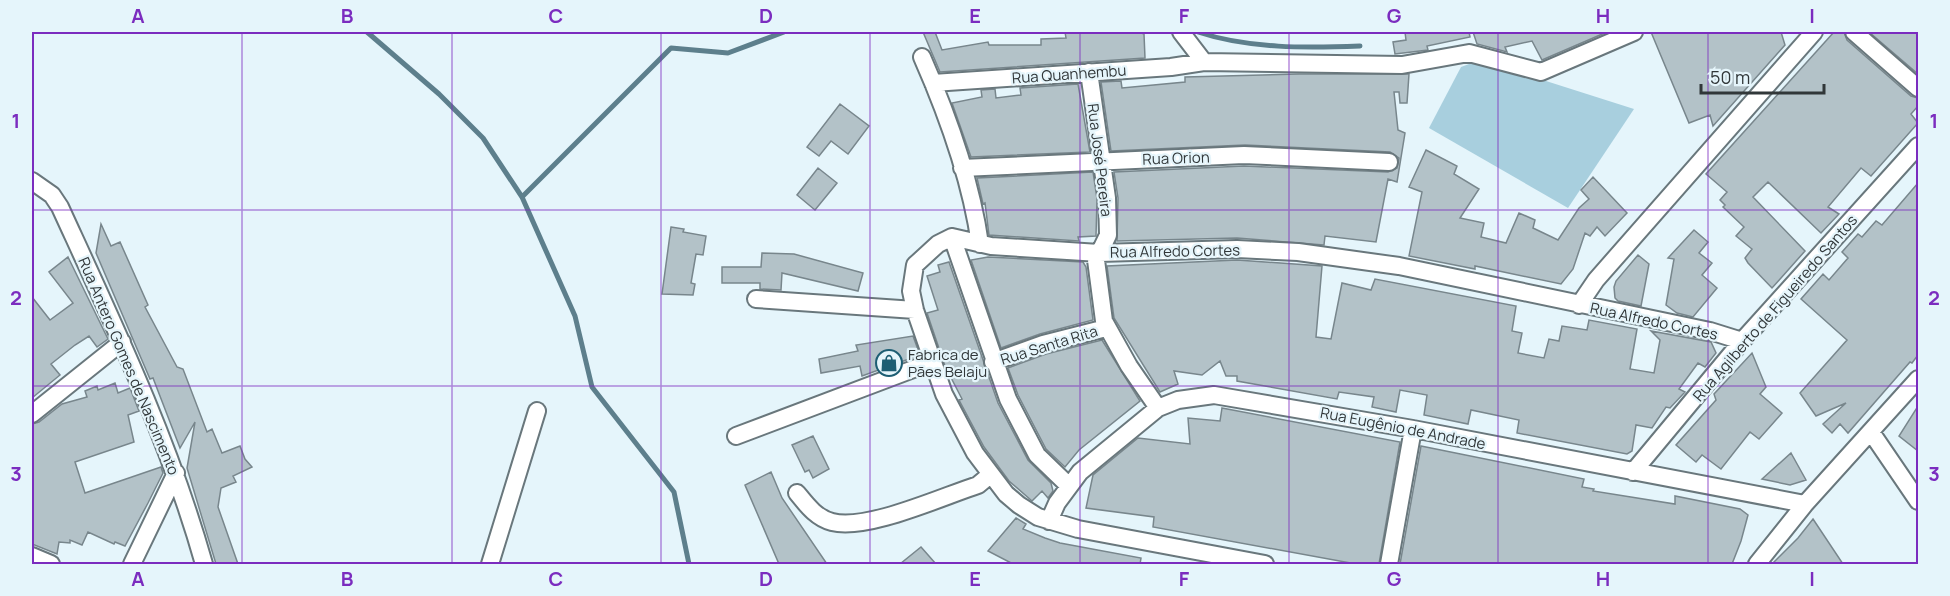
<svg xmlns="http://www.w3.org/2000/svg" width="1950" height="596" viewBox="0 0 1950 596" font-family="Manrope,sans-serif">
<rect width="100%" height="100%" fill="#e5f5fb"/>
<!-- green -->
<path fill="#a8cfde" d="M1480,60L1634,109L1568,208L1429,128L1461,67Z"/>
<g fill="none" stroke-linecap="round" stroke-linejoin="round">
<!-- stream -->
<path stroke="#5d7f8c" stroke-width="5" d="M367,32L439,94L483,138L522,197L575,316L592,387L674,492L689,564
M1198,32C1249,49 1307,48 1360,46
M522,197L671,48L728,53L784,32"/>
</g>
<!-- building -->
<path fill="#b3c2c8" stroke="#78868c" stroke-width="1.5" d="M923,32H935L942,50L988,42L989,45H1041V39L1066,38L1065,32H1139L1144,34L1145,58L940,72Z
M1405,32H1469L1470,37L1427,46L1428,50L1395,54L1393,42L1406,40Z
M1473,32H1607L1542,60L1532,41L1505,47L1507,52L1477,44Z
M1651,32H1781L1785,45L1713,126L1710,115L1689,123Z
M1834,32H1844L1847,40L1911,96L1918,98V106L1911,114L1918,123L1871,176L1861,168L1828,207L1839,214L1821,233L1768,182L1753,197L1805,251L1772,288L1748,263L1745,258L1752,249L1736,236L1744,227L1723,207L1725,205L1720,200L1727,192L1706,174Z
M1869,32H1918V74Z
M1299,74H1409L1407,103H1400L1399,92H1394L1398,130L1405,133L1397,182L1388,179L1376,242L1325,236L1324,245L1237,238L1117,241L1118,198L1114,172L1244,166L1388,172L1397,168L1399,158L1390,152L1245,145L1111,151L1101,82L1121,81L1122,88L1185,82V77Z
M1078,84L1090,152L971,157L952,103L982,97L981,90L995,89L996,98L1021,95L1020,88Z
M840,104L869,126L848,154L831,141L819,156L807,147Z
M1426,150L1457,166L1454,174L1479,189L1460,218L1484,223L1481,237L1506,243L1519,213L1535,220L1533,228L1558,240L1579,208L1589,199L1581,190L1593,177L1627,213L1605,236L1597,227L1590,236L1585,233L1573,269L1561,284L1475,266V269L1409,256L1422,192L1409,187Z
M818,168L837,183L815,210L797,195Z
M1093,172L1097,199L1096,236L1078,237L1079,241L989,235L985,203L983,204L977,178Z
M1918,183V355L1912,363L1910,362L1848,433L1840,424L1832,433L1823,424L1846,403L1816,416L1800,393L1847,340L1801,299L1823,274L1829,280L1848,258L1842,252L1858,234L1862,237L1876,221L1882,225Z
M101,224L111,246L120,242L148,305L145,307L177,367L183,369L207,432L212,429L222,453L240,446L245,459L252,467L233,476L236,482L221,488L218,507L238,564H216L187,468L195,422L180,448L153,378L150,379L96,253Z
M671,227L684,229L683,232L706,236L703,255L696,254L691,283L695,284L693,295L662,294Z
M1694,230L1708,242L1699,253L1712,263L1702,275L1717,288L1693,317L1677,313L1666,305L1674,259L1668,258Z
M762,253L794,254L863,273L858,291L782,273L781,290L760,289V283H722V267H761Z
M1638,255L1649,264L1641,306L1618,301L1615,298L1614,287L1616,281Z
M68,257L108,339L97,347L89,336L75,345L51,364L60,375L32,398V297L50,320L73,303L49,272Z
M988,257L1083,262L1086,267L1093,320L1040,334L1001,348L971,260Z
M1237,260L1322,266L1316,337L1331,339L1342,283L1371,290L1375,279L1516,306L1512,331L1522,333L1518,353L1544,358L1549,339L1559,341L1562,326L1587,330L1589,320L1637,329L1630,369L1654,373L1660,340L1651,331L1711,342L1716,353L1705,367L1698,363L1679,389L1685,392L1670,408L1666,407L1652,428L1636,425L1632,451L1627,454L1517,433L1519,420L1471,410L1468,424L1424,415L1427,395L1400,390L1396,412L1372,407L1374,397L1339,392L1337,399L1237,381V376H1226L1220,361L1202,375L1174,371L1178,384L1160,392L1114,318L1107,266Z
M949,262L998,403L1028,460L1051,483L1053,491L1048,498L1042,491L1032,501L1009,481L984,447L959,400L962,399L945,366L927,313L938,310L927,276L940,272L938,265Z
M913,336L920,355L862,376L860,366L821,373L819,359L858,351L856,345Z
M1102,340L1140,401L1079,450L1065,467L1046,449L1018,395L1008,368L1046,354Z
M1752,353L1766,387L1760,394L1782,413L1759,439L1750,432L1721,469L1702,455L1696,462L1676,445L1716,400L1714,394Z
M115,383L118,393L130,388L139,411L128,415L134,442L75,462L85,493L161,467L163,473L148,503L125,546L115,542L114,544L88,532L82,545L70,540V543L59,542L57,554L32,544V424L39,422L62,404L87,397L85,391L97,386L98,390Z
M1918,406V451L1899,436Z
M1222,408L1400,442L1379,564H1356L1153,527L1154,517L1086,508L1093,475L1138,438L1190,444L1188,418L1220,421Z
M813,436L829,469L813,478L809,470L805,472L792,445Z
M1421,446L1584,479L1582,487L1594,489L1593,491L1675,504V496L1740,509L1748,515L1741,541L1732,564H1400Z
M1791,453L1806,480L1790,485L1762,479Z
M771,472L782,498L827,564H779L745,485Z
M1016,518L1026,524L1023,529L1045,538L1060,543L1141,558L1140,564H1013L988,551Z
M1813,519L1843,564H1772L1798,538Z
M921,547L936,564H900Z"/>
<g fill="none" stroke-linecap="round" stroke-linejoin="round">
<defs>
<path id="minor" d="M1181,32L1204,62
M1854,32L1918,88
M922,57C948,116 971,180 980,244
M1089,72L1107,198L1108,235L1096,260L1104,321L1129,366L1158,408
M933,83L1171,67L1204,62L1402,65L1469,53L1541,72L1634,32
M962,168L1244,155L1389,162
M32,181L52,195L60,207C114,325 169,440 204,564
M952,237L1008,399L1037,455L1068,485
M756,299L915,310
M1579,305L1596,280L1814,32
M993,362L1043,344L1106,328
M32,414L122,342
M1871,432L1918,501
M736,436L932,362
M1633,472L1742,341L1918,146
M797,493C806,504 816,518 832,522C867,531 941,497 978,485L990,475
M1049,521L1057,503L1080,472L1158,408L1178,400L1214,395L1413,429L1805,504
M32,556L51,564
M132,564L176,473
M490,564L537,411
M1265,564L1078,529L1038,517L1019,505L1006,494L975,453L944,394L915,310L911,291L915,265L938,244L952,237L991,246L1099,253L1237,249L1298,252L1399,266L1710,331L1742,341
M1389,564L1413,429
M1757,564L1805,504L1918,379"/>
</defs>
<!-- minor casing -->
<use href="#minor" stroke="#69777c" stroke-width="20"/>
<!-- minor -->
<use href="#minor" stroke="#fff" stroke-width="16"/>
</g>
<!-- grid -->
<path fill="none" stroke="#7b2cbf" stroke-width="1.5" stroke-opacity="0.55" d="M242,32V564M452,32V564M661,32V564M870,32V564M1080,32V564M1289,32V564M1498,32V564M1708,32V564M32,210H1918M32,386H1918"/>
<!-- icons -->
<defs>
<symbol id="shop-ring" viewBox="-11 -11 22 22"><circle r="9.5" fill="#e5f5fb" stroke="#1d5e73" stroke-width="1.5"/><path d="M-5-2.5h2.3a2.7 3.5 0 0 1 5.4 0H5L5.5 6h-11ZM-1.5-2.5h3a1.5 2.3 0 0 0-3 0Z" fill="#1d5e73"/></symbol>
</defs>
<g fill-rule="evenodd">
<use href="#shop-ring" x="874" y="348" width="30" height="30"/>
</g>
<g text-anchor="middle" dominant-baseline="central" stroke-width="4.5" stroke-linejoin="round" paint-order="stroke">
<!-- street labels -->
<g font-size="15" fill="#313739" stroke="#e5f5fb">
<text transform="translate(1069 74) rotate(-4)">Rua Quanhembu</text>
<text transform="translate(1176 158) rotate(-2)">Rua Orion</text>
<text transform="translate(1100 160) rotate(83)">Rua José Pereira</text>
<text transform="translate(1175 251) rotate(-1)">Rua Alfredo Cortes</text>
<text transform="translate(1775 308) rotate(-49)">Rua Agilberto de Figueiredo Santos</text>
<text transform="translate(1654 321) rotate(12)">Rua Alfredo Cortes</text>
<text transform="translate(1049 345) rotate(-17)">Rua Santa Rita</text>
<text transform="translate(129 366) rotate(67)">Rua Antero Gomes de Nascimento</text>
<text transform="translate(1403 428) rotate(11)">Rua Eugênio de Andrade</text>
</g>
<!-- poi labels -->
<g font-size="15" fill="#313739" stroke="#e5f5fb" text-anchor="start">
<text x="908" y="354">Fabrica de<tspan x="908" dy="17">Pães Belaju</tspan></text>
</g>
</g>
<!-- border -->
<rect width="1950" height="596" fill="none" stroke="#e5f5fb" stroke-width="66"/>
<!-- scale -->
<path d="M1701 84v9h123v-9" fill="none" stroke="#313739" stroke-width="3"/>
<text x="1710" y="84" font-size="18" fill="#313739" stroke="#e5f5fb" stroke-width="4.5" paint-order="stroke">50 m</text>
<rect x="33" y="33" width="1884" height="530" fill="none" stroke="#7b2cbf" stroke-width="2"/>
<g font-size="20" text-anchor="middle" font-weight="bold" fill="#7b2cbf">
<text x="138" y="23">A</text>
<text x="347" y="23">B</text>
<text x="556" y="23">C</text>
<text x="766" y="23">D</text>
<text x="975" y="23">E</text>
<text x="1184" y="23">F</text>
<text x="1394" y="23">G</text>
<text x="1603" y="23">H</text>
<text x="1812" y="23">I</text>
<text x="16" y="128">1</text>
<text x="1934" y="128">1</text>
<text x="16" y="305">2</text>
<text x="1934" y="305">2</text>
<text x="16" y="481">3</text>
<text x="1934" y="481">3</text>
<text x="138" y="586">A</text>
<text x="347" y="586">B</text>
<text x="556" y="586">C</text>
<text x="766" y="586">D</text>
<text x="975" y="586">E</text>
<text x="1184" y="586">F</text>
<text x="1394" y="586">G</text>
<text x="1603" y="586">H</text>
<text x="1812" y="586">I</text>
</g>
</svg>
